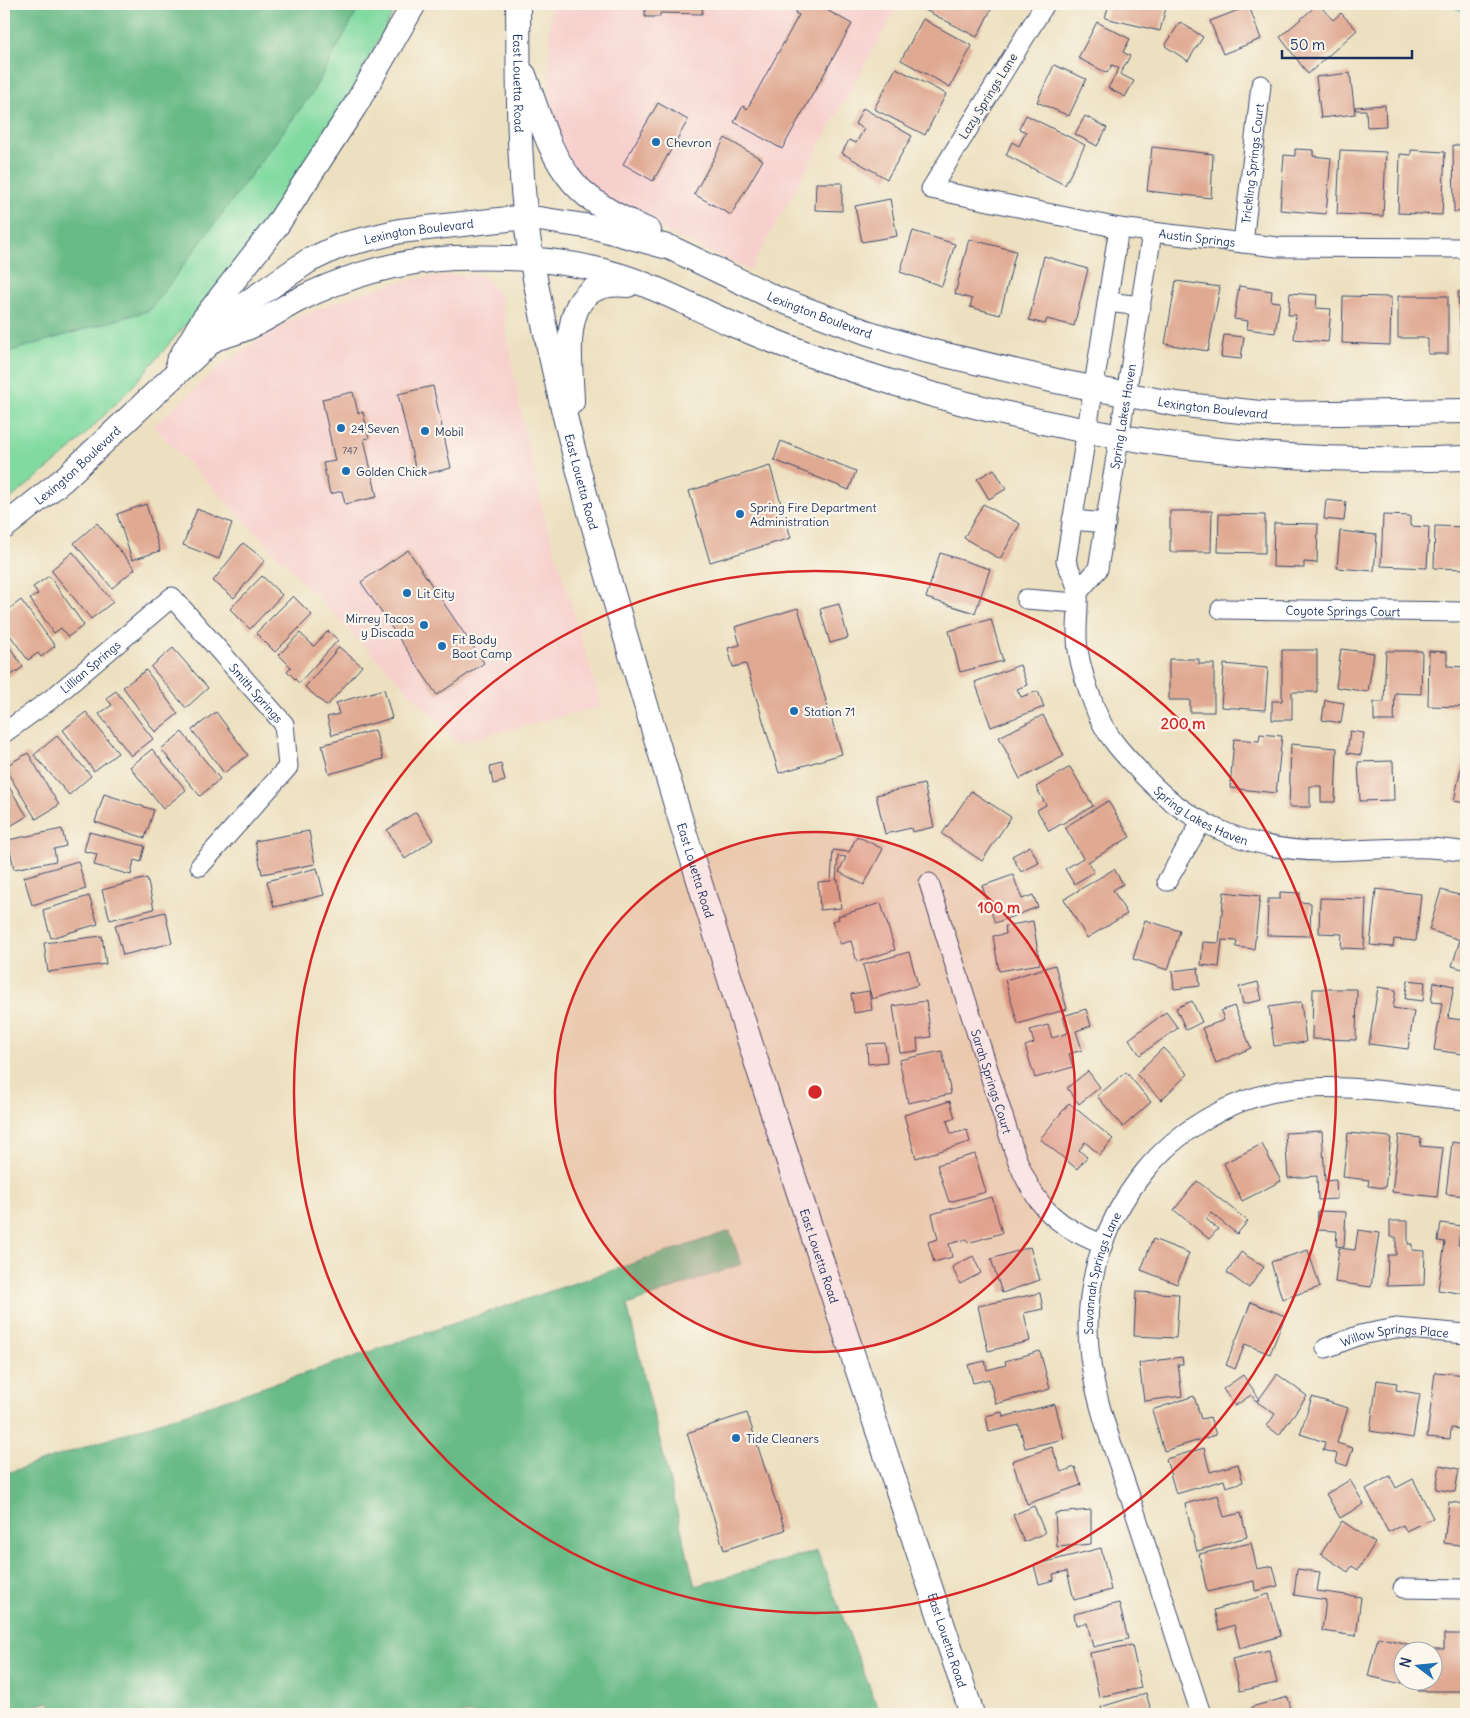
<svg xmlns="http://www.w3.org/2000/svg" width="1470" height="1718" viewBox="0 0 1470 1718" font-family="Delius,sans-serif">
<rect width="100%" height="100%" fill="#fbf7ec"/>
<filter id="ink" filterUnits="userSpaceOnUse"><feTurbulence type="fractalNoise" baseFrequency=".02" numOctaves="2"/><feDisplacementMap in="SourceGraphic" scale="10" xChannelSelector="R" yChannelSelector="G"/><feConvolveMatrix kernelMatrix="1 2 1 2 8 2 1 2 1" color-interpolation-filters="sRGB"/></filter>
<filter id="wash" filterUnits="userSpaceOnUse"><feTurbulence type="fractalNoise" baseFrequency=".0096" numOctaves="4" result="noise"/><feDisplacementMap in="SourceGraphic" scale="20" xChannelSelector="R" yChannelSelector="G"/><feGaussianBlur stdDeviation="1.12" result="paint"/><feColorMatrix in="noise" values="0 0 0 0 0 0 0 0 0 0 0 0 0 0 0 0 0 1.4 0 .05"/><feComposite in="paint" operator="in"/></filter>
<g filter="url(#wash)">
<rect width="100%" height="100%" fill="#ede0c0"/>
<!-- built -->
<path fill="#f7d0cd" d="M550,4H899L750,270L680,239L599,194L578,176L559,146L549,94Z
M470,274L484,277L500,294L522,418L544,515L602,706L458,743L153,426L221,365L280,326L309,312L374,289L400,282L427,277Z"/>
<!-- green -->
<path fill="#81daa0" stroke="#4e847f" d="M361,4H398L312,164L208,299L132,387L68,452L4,504V445L12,438L4,432V353L150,310L312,93Z"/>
<!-- forest -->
<path fill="#68ba86" stroke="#427472" d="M4,4H361L312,93L150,310L4,353Z
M730,1231L741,1264L627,1305L695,1586L817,1551L880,1714H53L50,1702L4,1714V1474Z"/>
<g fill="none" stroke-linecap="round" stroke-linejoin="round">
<!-- stream -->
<path stroke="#4daecc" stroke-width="5" d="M1452,4L1466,11"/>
</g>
<g id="blocks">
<!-- building -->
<path fill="#e0a992" d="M645,4H703L702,14L660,13V17H645Z
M800,4H816L852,24L782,149L734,122L743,106L747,109L799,15L795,13Z
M928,4H994L977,37L925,10Z
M1109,4H1167L1160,31L1105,18Z
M1318,4L1333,20L1341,13L1357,30L1308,74L1280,37Z
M1249,6L1261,39L1223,54L1210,21Z
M923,19L972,46L950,87L901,60Z
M1097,22L1130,39L1123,52L1130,56L1120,74L1134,81L1125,97L1108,88L1119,68L1112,65L1107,73L1078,58Z
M1180,22L1203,37L1188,61L1165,46Z
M1054,65L1086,79L1069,116L1037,102Z
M896,68L946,94L925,135L874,109Z
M1350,73L1355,114L1321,118L1316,77Z
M658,103L688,120L653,181L623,164Z
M1385,105L1386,126L1367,127L1366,110H1356L1355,107Z
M863,108L912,136L887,179L842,153L849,140L856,143L864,129L855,124Z
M1026,115L1085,145L1065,185L1006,155L1012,142L1019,146L1026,132L1019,129Z
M1085,116L1107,128L1097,146L1075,134Z
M725,138L763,160L731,215L694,194Z
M1453,145H1466V211L1454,212Z
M1152,147L1213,154L1211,198L1147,191Z
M1295,149L1313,150V156L1331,158L1326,214L1280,210L1284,155L1295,156Z
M1340,150L1386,152L1383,216L1337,214Z
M1411,150L1445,152L1442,215L1398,213L1400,154L1411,155Z
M816,183H842V211L815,210Z
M890,199L897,236L862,242L855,206Z
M913,231L955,244L942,286L900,272Z
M969,239L1016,251L1000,315L970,307L972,299L955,294Z
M1044,256L1088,269L1074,326L1047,319L1045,324L1029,320Z
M1176,281L1220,287L1208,351L1165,344Z
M1239,286L1272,291L1271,301L1280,302L1275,333L1247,329L1248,321L1234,319Z
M1458,292H1466V358H1462Z
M1290,293L1317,295L1316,308L1331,309L1328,342L1294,339L1296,315H1288Z
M1343,296L1391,297L1390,345L1342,343Z
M1398,296H1448V354H1428V338H1398Z
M1224,335L1244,337L1241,359L1221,357Z
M433,386L451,468L417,476L398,394Z
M353,392L358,413L363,412L369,438L364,439L377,497L345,504L342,491L330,494L323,463L335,461L322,399Z
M781,441L856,471L849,490L774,460Z
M770,466L791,538L710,562L689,491Z
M994,469L1006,489L989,499L977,479Z
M1326,500L1346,502L1344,521L1324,519Z
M146,504L160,551L132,560L117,514Z
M983,504L1020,524L1000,559L964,538Z
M197,509L232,523L219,559L183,545Z
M1170,511H1212L1211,552H1170Z
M1219,514L1265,515V553L1218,552Z
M1383,515L1410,516V526L1429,527L1427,568L1381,566Z
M97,523L135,569L112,588L74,543Z
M1274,523L1318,524L1317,563L1304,562V568L1273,567Z
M1435,526L1466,527V569L1434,568Z
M1340,531L1377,535L1374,571L1337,568Z
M243,543L265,560L234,598L213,581Z
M408,550L484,663L437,695L361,582Z
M73,552L113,602L91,619L51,570Z
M940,553L990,569L975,613L926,598Z
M49,576L84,625L68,637L61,628L54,633L30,599L38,594L33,587Z
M262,576L282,595L250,629L230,609Z
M293,596L312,615L275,652L256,633Z
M21,600L55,646L41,657L38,653L28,660L4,627V613Z
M839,604L848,638L830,643L820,609Z
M798,608L842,754L779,773L746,664L733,667L728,648L740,645L735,627Z
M991,619L1003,661L960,672L949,631Z
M328,631L338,640L299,683L287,671L291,667L279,655L300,633L314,646Z
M4,638L23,667L4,680Z
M339,647L362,666L327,706L305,687Z
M173,648L208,688L186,708L151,667Z
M1341,649L1374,653L1368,692L1336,687Z
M1282,650H1317V692H1292V720H1272V701H1282Z
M1386,651H1422L1421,694L1395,693L1394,721H1374V702H1384Z
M1429,651L1447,652V666L1466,667V707L1428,706Z
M1169,659H1199V664H1214V712H1190V700H1169Z
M1224,664L1268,668L1265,710L1221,707Z
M1020,665L1027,685L1017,689L1021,697L1038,691L1044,707L991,727L975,682Z
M146,670L178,714L155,732L123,687Z
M384,689L392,718L332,735L327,717L339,714L336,703Z
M116,691L153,739L131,756L99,714L112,705L106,698Z
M1325,700L1344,703L1341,723L1322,720Z
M86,712L118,753L94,771L63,730Z
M216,712L248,755L224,773L192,730Z
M1043,715L1064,756L1020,779L999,737Z
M375,730L383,759L329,774L322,745Z
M1350,731L1364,733L1361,755L1347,753Z
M182,732L220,779L200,796L161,749Z
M1260,734L1282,736L1276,793L1230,788L1234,739L1259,741Z
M57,736L91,776L69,795L34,755Z
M1291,744L1337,748L1335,802H1321V786H1310V807H1289Z
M152,749L186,790L163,809L130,767Z
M1465,749H1466V803L1454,801Z
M28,753L59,805L36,819L4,767Z
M1393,761L1394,800L1360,801L1358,762Z
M501,764L505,781L493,784L490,767Z
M1070,767L1093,806L1049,831L1037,810L1046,805L1036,787Z
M4,779L27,816L4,830Z
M924,784L934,827L912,832L911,828L885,834L876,795Z
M971,791L1011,817L982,861L942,834Z
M104,794L154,810L145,838L95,822Z
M1108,801L1130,837L1088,862L1094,872L1074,884L1065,869L1083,858L1065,827Z
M416,812L433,840L405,859L387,830Z
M62,829L66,846L54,849L56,861L14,869L8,840Z
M309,831L315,864L262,874L255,841Z
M89,832L145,846L141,862L134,860L131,875L94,865L97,854L84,851Z
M857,836L883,849L864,885L839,872L846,857L838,856L836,880H838L841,908L820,910L818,882L831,881L833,850L849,852Z
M1030,846L1039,863L1021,872L1012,856Z
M78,861L86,889L32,905L24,877Z
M317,868L324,895L274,907L267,881Z
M1114,869L1123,884L1113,890L1127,914L1087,938L1064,899Z
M1013,875L1022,899L1033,895L1038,907L995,923L982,886Z
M147,878L154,909L110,920L102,890Z
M1376,889L1421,894L1416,941L1394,939L1393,947L1370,945Z
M1441,890L1466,897V934L1463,946L1466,947V970L1452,966L1460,940L1429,930Z
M1224,892L1260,896L1254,949L1236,947L1237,941L1222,940L1219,967L1201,965L1203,942L1219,943Z
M1280,892L1300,893V902L1311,903L1310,936L1267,935L1268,899H1280Z
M89,896L98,924L51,938L43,910Z
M1320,898L1366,899L1364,949L1341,948L1342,934L1319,933Z
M881,903L895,950L857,962L851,941L840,944L832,921L839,919L838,916Z
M165,912L172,943L123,955L115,925Z
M1145,920L1180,931L1168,970L1133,959Z
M1033,921L1040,964L999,971L993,936L1006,934L1005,926Z
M102,936L106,964L48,972L44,943Z
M909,952L918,985L872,999L863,965Z
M1055,965L1067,1009L1018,1024L1005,980Z
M1198,968L1200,986L1174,989L1172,971Z
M1408,980L1425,982L1423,1001L1405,999Z
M1258,982L1262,1000L1243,1004L1239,987Z
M1434,982L1454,986L1448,1018L1462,1020L1466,1001V1047L1464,1046L1462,1054L1434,1050L1442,1003L1431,1002Z
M1378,987L1396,990L1393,1008L1414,1011L1408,1049L1369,1044Z
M1313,989H1357L1356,1040L1312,1039Z
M869,991L872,1010L854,1013L851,994Z
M926,1001L931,1037L917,1039L918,1051L900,1053L893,1006Z
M1192,1001L1202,1022L1186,1030L1176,1008Z
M1301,1002L1306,1042L1274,1046L1269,1007Z
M1234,1006L1251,1048L1216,1063L1202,1028L1224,1020L1221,1011Z
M1086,1009L1091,1026L1076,1031L1082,1050L1069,1054L1073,1067L1035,1078L1025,1046L1034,1043L1030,1030L1048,1025L1052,1038L1068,1033L1063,1016Z
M1166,1012L1178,1028L1140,1055L1129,1039Z
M885,1043L887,1062L868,1064L867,1044Z
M1163,1048L1188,1074L1161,1100L1136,1074Z
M942,1051L951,1094L908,1103L899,1060Z
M1088,1071L1100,1087L1079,1104L1067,1088Z
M1126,1072L1151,1102L1123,1127L1097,1096Z
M950,1101L955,1118L947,1121L951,1134L967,1130L970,1142L916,1158L904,1115Z
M1069,1103L1113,1139L1100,1155L1085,1142L1079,1150L1087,1157L1077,1169L1040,1139Z
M1322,1131L1325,1181L1336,1180L1337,1199L1318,1200L1317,1176L1288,1178L1285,1133Z
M1348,1133L1391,1137L1385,1188L1368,1186L1369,1180L1343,1177Z
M1399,1135L1421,1138L1420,1146L1443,1148L1437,1197L1392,1192Z
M1452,1142L1466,1144V1196L1446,1194Z
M1262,1144L1281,1181L1242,1201L1224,1163Z
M975,1154L986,1192L949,1202L937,1165Z
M1197,1181L1248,1221L1237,1234L1211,1213L1206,1219L1218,1229L1209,1239L1174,1210Z
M992,1197L1002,1233L968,1243L967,1239L949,1244L952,1257L934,1262L928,1242L938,1239L932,1214Z
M1318,1211L1346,1212L1344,1247L1336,1246L1337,1231L1317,1230Z
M1390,1221H1408V1244H1412V1250L1425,1251L1424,1285L1387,1286L1388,1255H1396V1237H1390Z
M1441,1223L1461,1226L1458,1245L1466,1246V1294L1438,1290L1445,1242L1438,1241Z
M1358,1230L1379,1233L1371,1287L1335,1282L1339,1248L1355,1250Z
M1153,1239L1189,1253L1177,1284L1141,1270Z
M1030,1247L1040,1280L1002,1293L991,1259Z
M1308,1250L1320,1287L1282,1299L1271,1262Z
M1241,1252L1264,1267L1249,1288L1227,1273Z
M973,1256L981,1273L960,1284L952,1267Z
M1136,1292L1179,1294L1176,1338L1134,1336Z
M1040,1293L1043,1309L1024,1313L1030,1341L988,1351L978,1306Z
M1251,1302L1285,1316L1270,1354L1245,1344L1235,1369L1226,1365Z
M1040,1351L1050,1389L996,1404L989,1379L973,1383L968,1365L985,1361L987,1370L1006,1365L1005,1361Z
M1182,1357L1183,1364H1178L1182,1396L1144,1401L1139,1363Z
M1435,1372L1466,1375V1418H1462L1460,1429L1451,1428L1450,1439L1427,1437Z
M1277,1374L1307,1396L1279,1435L1267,1426L1275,1414L1257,1402Z
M1243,1375L1259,1398L1256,1401L1251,1395L1235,1406L1223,1389Z
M1377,1380L1397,1383L1396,1390L1420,1394L1413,1438L1370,1431Z
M1194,1396L1201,1419L1210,1417L1216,1435L1164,1451L1152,1410Z
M1312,1397L1348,1408L1337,1443L1353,1448L1347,1466L1335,1462L1337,1454L1323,1450L1325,1442L1300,1434Z
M1055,1404L1064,1439L1025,1448L1019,1425L989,1432L986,1416L1002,1412L1003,1417Z
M747,1413L785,1530L724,1550L687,1433Z
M1052,1447L1061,1472L1075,1467L1081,1485L1027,1504L1012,1461Z
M1204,1448L1210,1472L1238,1464L1243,1482L1226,1487L1224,1480L1176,1494L1166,1459Z
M1440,1465L1459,1469L1455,1492L1436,1489Z
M1390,1476L1396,1488L1413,1479L1433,1518L1406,1531L1403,1525L1388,1532L1366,1489Z
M1350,1480L1364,1504L1340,1518L1326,1494Z
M1218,1495L1224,1517L1241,1513L1247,1537L1197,1551L1185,1504Z
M1449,1502L1466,1504V1546L1444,1543Z
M1034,1506L1045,1533L1024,1542L1013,1515Z
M1091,1510V1544L1057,1547L1055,1513Z
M1342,1521L1375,1543L1358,1570L1352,1566L1348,1572L1321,1554Z
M1251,1543L1257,1569L1273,1566L1278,1586L1255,1591L1254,1581L1207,1592L1199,1554Z
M1101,1548L1111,1590L1074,1600L1067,1571L1053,1574L1054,1580L1039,1584L1034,1565Z
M1297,1569L1320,1572L1317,1591L1361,1597L1356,1636L1322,1631L1326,1600L1294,1595Z
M1269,1594L1281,1636L1240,1648L1234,1625L1219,1630L1214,1610Z
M1119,1603L1128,1639L1093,1647L1087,1623L1076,1625L1074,1614Z
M1444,1634H1462V1691H1418L1419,1680H1432V1649H1444Z
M1378,1637L1411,1645L1410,1650H1402V1684L1368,1676Z
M1132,1645L1141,1688L1099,1697L1090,1653Z
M1269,1650L1277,1683L1240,1691L1232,1659Z
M1146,1693L1152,1714H1103L1101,1707Z
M1288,1697L1292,1714H1253L1251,1707Z"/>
</g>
</g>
<g filter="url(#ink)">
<use href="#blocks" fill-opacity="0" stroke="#3a4a6d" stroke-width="1"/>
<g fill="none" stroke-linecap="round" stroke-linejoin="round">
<defs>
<g id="minor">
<path id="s1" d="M1045,4L931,189L1119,228L1277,247L1466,248"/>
<path id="s2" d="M1119,228L1066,561C1070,571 1077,583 1078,593C1079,612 1075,631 1078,650C1081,669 1088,690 1095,708C1105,736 1126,757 1146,778C1192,827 1255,851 1323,851C1373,851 1415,843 1466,852"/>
<path id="s3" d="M1243,243L1261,85"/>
<path d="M1107,302L1141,306"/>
<path d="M1072,520L1106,523"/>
<path id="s4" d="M1078,592L1098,569L1152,233"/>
<path d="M1026,599L1077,603"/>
<path id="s5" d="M1221,609L1466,612"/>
<path id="s6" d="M4,733L54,697L172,597L284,724L288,767L200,866"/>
<path d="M1167,881L1202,821"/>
<path id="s7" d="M929,883L1014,1151C1032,1202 1052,1225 1102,1244"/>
<path id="s8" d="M1326,1348L1360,1335L1396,1328L1466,1334"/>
<path d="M1403,1588L1466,1589"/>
<path id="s9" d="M1201,1714C1179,1647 1157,1579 1135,1512C1120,1465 1100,1418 1092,1370C1079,1298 1099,1227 1145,1171C1179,1129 1232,1098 1286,1090C1345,1082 1408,1095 1466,1100"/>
</g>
<g id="major">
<path id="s10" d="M518,4C519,90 517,177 532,262C564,441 619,615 671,788C764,1099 871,1406 972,1714"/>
<path d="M524,75C538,111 548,154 574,183C593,205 623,219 649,231"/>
<path d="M214,339C226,335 239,332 251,326C267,319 281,309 296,301C345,276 398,261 453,258C508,256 568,259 621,276C660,288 697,309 734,325C788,348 844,368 900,385C1084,441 1274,466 1466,458"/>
<path d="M178,362L203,320L277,225L355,106L414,4"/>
<path d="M572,402C571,355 555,277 628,285"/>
<path id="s11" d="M4,527L63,480L164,385L214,339L238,309L308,261L342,245L400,231L526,217L598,228L671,248L775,298L866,332L916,348L1056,381L1176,404L1269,414L1466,411"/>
</g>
</defs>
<!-- minor casing -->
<use href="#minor" stroke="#3a4a6d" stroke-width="21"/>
<!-- major casing -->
<use href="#major" stroke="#3a4a6d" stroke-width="26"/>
<!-- minor -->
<use href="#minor" stroke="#fff" stroke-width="19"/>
<!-- major -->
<use href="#major" stroke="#fff" stroke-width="24"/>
</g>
</g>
<!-- distance rings -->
<circle cx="815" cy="1092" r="260" fill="#d62828" fill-opacity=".12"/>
<g fill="none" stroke="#d62828" stroke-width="2.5">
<circle cx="815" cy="1092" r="260"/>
<circle cx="815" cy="1092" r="521"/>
</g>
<!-- markers -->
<g fill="#1f6fb2" stroke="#fbf7ec" stroke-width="2">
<circle cx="656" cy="142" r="5"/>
<circle cx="341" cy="428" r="5"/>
<circle cx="425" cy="431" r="5"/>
<circle cx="346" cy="471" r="5"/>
<circle cx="740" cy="514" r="5"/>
<circle cx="407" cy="593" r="5"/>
<circle cx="424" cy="625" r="5"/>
<circle cx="442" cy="646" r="5"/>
<circle cx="794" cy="711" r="5"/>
<circle cx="736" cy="1438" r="5"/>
</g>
<g text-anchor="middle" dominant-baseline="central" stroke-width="4.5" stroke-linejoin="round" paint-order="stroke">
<!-- number labels -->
<g font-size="10" fill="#4c4e6b">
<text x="350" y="450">747</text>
</g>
<!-- street labels -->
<g font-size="12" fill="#1b2f5e" stroke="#fbf7ec">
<text stroke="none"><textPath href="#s10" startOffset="79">East Louetta Road</textPath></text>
<text transform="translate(988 96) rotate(-58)">Lazy Springs Lane</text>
<text stroke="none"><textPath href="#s3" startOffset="80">Trickling Springs Court</textPath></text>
<text stroke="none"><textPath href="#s11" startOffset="521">Lexington Boulevard</textPath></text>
<text stroke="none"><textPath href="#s1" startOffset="488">Austin Springs</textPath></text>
<text stroke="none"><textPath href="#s11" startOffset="941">Lexington Boulevard</textPath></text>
<text stroke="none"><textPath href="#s11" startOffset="1346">Lexington Boulevard</textPath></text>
<text stroke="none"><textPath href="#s4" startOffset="185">Spring Lakes Haven</textPath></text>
<text stroke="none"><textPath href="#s11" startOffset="96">Lexington Boulevard</textPath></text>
<text stroke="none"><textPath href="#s10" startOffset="484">East Louetta Road</textPath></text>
<text stroke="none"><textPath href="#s5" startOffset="122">Coyote Springs Court</textPath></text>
<text stroke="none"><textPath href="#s6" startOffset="109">Lillian Springs</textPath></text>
<text stroke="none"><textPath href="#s6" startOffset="344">Smith Springs</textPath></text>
<text stroke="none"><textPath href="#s2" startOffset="644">Spring Lakes Haven</textPath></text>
<text stroke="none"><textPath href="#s10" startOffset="889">East Louetta Road</textPath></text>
<text stroke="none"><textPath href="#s7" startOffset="208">Sarah Springs Court</textPath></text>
<text stroke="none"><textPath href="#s10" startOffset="1294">East Louetta Road</textPath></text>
<text stroke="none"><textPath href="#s9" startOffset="460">Savannah Springs Lane</textPath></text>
<text stroke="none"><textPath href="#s8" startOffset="71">Willow Springs Place</textPath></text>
<text stroke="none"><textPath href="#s10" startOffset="1699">East Louetta Road</textPath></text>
</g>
<!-- poi labels -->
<g font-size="12" fill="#1b2f5e" stroke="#fbf7ec" text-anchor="start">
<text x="666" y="142">Chevron</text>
<text x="351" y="428">24 Seven</text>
<text x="435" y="431">Mobil</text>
<text x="356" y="471">Golden Chick</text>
<text x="750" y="507">Spring Fire Department<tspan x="750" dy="14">Administration</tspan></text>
<text x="417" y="593">Lit City</text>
<text x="414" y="618" text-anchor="end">Mirrey Tacos<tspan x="414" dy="14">y Discada</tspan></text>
<text x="452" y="639">Fit Body<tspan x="452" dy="14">Boot Camp</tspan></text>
<text x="804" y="711">Station 71</text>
<text x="746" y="1438">Tide Cleaners</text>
</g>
</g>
<circle cx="815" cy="1092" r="8" fill="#d62828" stroke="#fbf7ec" stroke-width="2.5"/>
<g font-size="15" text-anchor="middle" font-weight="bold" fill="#d62828" stroke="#fbf7ec" stroke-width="4.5" stroke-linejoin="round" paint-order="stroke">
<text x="1183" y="729">200 m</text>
<text x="999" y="913">100 m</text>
</g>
<!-- margin -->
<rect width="1470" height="1718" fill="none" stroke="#fbf7ec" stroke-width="20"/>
<!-- north arrow -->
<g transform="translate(1418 1666) rotate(286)"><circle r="24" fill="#fbf7ec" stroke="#a1a7b3"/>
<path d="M0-4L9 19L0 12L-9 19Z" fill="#1f6fb2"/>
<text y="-8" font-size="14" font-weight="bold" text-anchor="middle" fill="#1b2f5e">N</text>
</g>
<!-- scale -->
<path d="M1282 50v8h130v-8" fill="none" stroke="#1b2f5e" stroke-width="2.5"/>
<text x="1290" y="50" font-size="15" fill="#1b2f5e" stroke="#fbf7ec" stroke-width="4" paint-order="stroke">50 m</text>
</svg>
